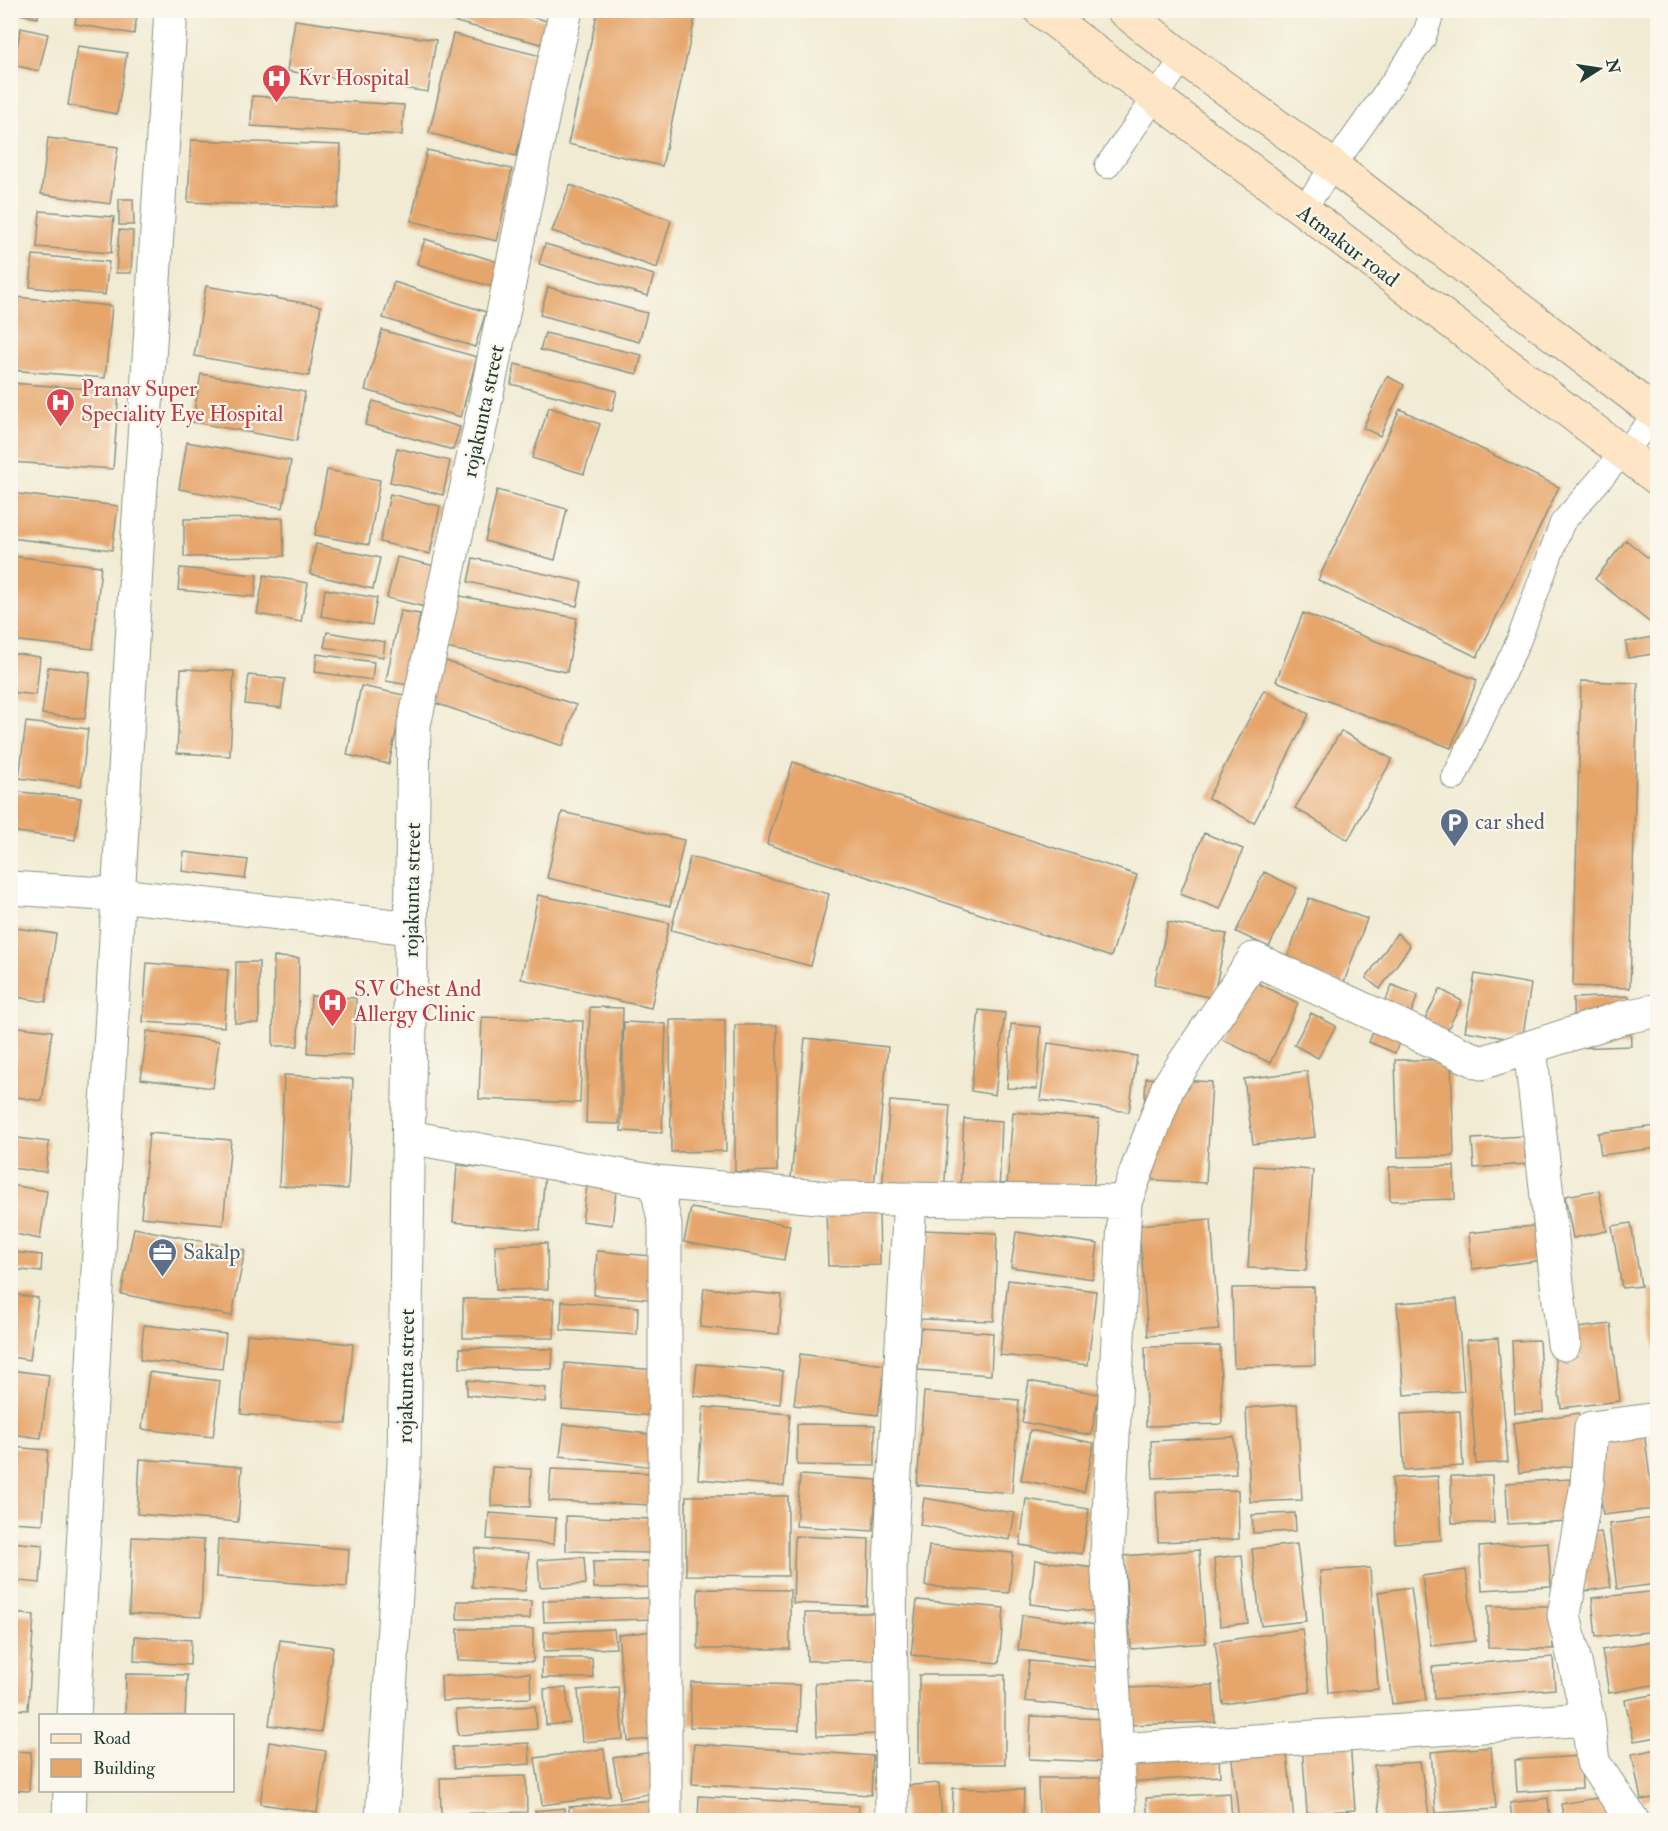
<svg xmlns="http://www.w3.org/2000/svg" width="1668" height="1831" viewBox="0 0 1668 1831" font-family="'IM FELL Double Pica',serif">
<rect width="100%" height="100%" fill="#fbf7ec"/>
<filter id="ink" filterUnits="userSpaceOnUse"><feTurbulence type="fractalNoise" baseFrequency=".0167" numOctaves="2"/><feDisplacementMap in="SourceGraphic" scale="12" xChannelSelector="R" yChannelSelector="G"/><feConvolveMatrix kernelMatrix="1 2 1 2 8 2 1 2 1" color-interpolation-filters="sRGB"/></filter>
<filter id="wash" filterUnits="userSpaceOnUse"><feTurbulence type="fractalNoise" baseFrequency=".008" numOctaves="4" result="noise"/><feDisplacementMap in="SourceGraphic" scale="24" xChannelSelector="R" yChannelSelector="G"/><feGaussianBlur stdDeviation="1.35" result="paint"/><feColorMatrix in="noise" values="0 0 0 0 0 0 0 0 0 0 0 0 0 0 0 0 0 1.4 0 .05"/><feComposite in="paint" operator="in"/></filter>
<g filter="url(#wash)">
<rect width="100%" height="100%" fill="#f1ebd3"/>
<g id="blocks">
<!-- building -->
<path fill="#e6a56b" d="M20,10H39L38,18L20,14Z
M77,10H138L134,34L75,24Z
M454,10H506L551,22L545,45L452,21Z
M598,10H697L662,166L568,144Z
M295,20L436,40L428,92L287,71Z
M21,28L48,34L39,71L13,65Z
M453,34L541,56L516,156L429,133Z
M78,46L127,53L117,114L68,105Z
M252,96L404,105L402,135L251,126Z
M48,138L118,147L110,204L41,194Z
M191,140L341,145L338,208L188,202Z
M427,150L512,169L497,241L411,221Z
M570,185L671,220L657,268L552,231Z
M119,199H133L134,225H119Z
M40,211L114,217L111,253L37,247Z
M119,230L133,231L131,273H116Z
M425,239L507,265L499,289L417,264Z
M545,244L654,275L648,296L539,264Z
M33,255L109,262L105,295L30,287Z
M394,282L486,312L475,347L383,318Z
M206,286L321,306L309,376L194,356Z
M548,287L647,313L639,342L540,315Z
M15,297L112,306L105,378L10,370V337Z
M382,330L477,357L461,417L365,390Z
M545,333L642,355L637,374L540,350Z
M515,364L617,391L612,411L511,384Z
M201,374L305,392L297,441L192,422Z
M1387,376L1404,385L1380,436L1363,428Z
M10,383L119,391L113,469L10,462Z
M373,401L460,427L453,450L365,425Z
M549,407L600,424L584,474L532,458Z
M1400,409L1559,487L1477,657L1318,580Z
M187,442L291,461L283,508L179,489Z
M397,448L450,461L443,495L390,482Z
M327,470L380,480L369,545L315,535Z
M497,490L567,509L555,560L485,541Z
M10,493L118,506L112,550L10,538Z
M390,494L440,506L430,554L380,542Z
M283,518L284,556L184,557V519Z
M1626,540L1658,566V619L1653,625L1595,579Z
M316,544L380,558L373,589L310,574Z
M10,556L101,566L93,649L10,640Z
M397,557L435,566L425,607L387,598Z
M473,558L582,582L577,606L468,582Z
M180,568L257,575L255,597L178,590Z
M264,575L308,583L301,622L257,614Z
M325,589L377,598L372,625L321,616Z
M455,595L577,618L567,672L445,648Z
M400,611L420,614L408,685L386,681Z
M1303,613L1477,680L1451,748L1276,681Z
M327,632L385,642L383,657L324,647Z
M1658,636V653L1628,658L1626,642Z
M10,653L40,657L36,695L10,692Z
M317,654L374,662L372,680L315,672Z
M440,659L576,705L563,746L426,700Z
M48,667L90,672L85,719L42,714Z
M181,669L234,671L230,756L177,753Z
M249,675L285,679L281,708L245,704Z
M1581,681L1638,683L1630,988L1573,986Z
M361,686L404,695L389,764L347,755Z
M1264,690L1309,714L1254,823L1208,798Z
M10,711L16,712L12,738H10Z
M26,722L88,729L81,786L19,778Z
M1341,731L1392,759L1348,840L1295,808Z
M793,762L1137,875L1111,957L767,844Z
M10,791L81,798L75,840L10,831Z
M562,812L684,840L670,906L547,878Z
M1204,833L1243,849L1220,909L1180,894Z
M184,852L248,860L245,879L182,871Z
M690,857L829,894L811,966L671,930Z
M1264,872L1297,888L1269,947L1236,932Z
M538,895L669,923L651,1008L521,979Z
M1309,898L1367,919L1343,985L1285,964Z
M1168,922L1227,934L1213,998L1154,985Z
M10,927L56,934L46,1002L10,996Z
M1397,933L1410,946L1380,989L1366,978Z
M274,957L299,958L298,1046H273Z
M236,962H259V1023H235Z
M147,963L228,970L224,1027L143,1022Z
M1475,974L1531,984L1522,1041L1465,1031Z
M1247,978L1298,1003L1270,1063L1219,1038Z
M1392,985L1418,995L1395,1053L1369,1042Z
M1440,989L1462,1001L1439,1046L1417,1035Z
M311,996L356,998L353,1055L308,1053Z
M1629,996L1631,1046L1574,1048L1573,998Z
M590,1007L623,1008L619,1124L586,1123Z
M979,1010L1005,1013L995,1095L971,1091Z
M1311,1013L1336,1026L1318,1058L1294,1045Z
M482,1017L583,1021L580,1103L479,1099Z
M670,1020H725L726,1151L671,1152Z
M624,1022L666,1024L662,1133L621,1131Z
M1011,1024L1041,1027L1037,1089L1007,1088Z
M735,1025H777V1171L735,1172Z
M10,1026L52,1031L42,1101L10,1096Z
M147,1031L219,1041L213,1088L141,1079Z
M805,1038L888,1047L874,1187L791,1178Z
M1048,1043L1137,1056L1129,1112L1040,1100Z
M1395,1060H1451L1454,1156L1398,1157Z
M1307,1071L1315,1137L1253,1144L1244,1079Z
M284,1075L353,1079L348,1189L279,1186Z
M1146,1078L1212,1082L1206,1183L1140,1179Z
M890,1101L950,1106L944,1194L882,1188Z
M1013,1112L1099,1119L1093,1192L1007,1185Z
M964,1119L1002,1121L999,1195L960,1193Z
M1658,1126V1148L1601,1155L1598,1133Z
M149,1133L231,1140L223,1225L141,1217Z
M1524,1136L1526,1164L1474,1168L1472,1139Z
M10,1137L49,1142L46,1172L10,1168Z
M457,1165L545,1173L540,1230L453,1222Z
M1254,1166L1313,1170L1306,1271L1248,1268Z
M1454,1166L1455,1199L1390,1201L1389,1167Z
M588,1180L617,1184L612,1225L582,1221Z
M10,1185L47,1191L40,1239L10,1233Z
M1599,1190L1607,1231L1573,1238L1565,1196Z
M691,1208L790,1225L784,1260L684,1242Z
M879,1209L880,1265L828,1266L826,1210Z
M1211,1219L1219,1330L1148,1336L1139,1225Z
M1631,1223L1641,1286L1622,1288L1612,1226Z
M1541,1225L1544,1260L1472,1269L1469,1233Z
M134,1228L245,1250L232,1316L121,1294Z
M922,1230L997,1233L994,1321L920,1319Z
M1016,1232L1098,1244L1093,1279L1011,1267Z
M547,1243L548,1289L496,1290L495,1245Z
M597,1251L662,1257L660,1300L594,1295Z
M10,1252L42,1255L41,1272L10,1269Z
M1008,1280L1096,1291L1088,1365L1000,1355Z
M1314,1287L1315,1365L1234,1367L1232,1288Z
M704,1288L782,1295L779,1334L700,1327Z
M1658,1289V1355H1656L1648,1290Z
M10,1294L38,1298L30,1360L10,1357Z
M463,1299H554V1338H463Z
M1457,1299L1464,1391L1404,1395L1397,1303Z
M562,1301L638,1307L637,1335L561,1330Z
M1611,1324L1620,1401L1561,1408L1551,1331Z
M144,1325L226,1334L222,1369L140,1360Z
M920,1328L993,1333L991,1375L918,1370Z
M247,1334L353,1344L346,1424L241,1414Z
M1498,1338L1508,1462L1476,1464L1467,1340Z
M1539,1340L1543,1412L1515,1413L1512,1341Z
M1220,1346L1222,1424L1146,1426L1145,1347Z
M460,1348L553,1349L552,1369L460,1368Z
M800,1354L885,1365L878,1415L794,1405Z
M565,1363L657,1370L654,1416L562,1409Z
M697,1364L783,1371L780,1404L694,1396Z
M10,1370L49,1375L41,1438L10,1434Z
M149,1372L220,1381L213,1437L142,1429Z
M467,1380L546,1388L545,1402L467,1395Z
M1029,1381L1099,1394L1091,1435L1022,1422Z
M924,1392L1019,1400L1012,1493L917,1485Z
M1297,1404L1302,1500L1250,1502L1246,1408Z
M703,1407L790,1414L784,1486L698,1479Z
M1460,1411L1463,1466L1404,1470L1401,1414Z
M1579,1413L1586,1464L1519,1473L1513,1423Z
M564,1424L657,1435L654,1467L560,1456Z
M797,1424L875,1425V1466L797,1465Z
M1030,1430L1094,1443L1084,1492L1021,1480Z
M1644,1431L1654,1509L1603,1515L1593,1437Z
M1234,1437L1236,1474L1153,1478L1151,1441Z
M1653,1440H1658V1462H1656Z
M10,1447L48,1450L43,1524L10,1522Z
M140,1459L242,1467L238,1522L137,1514Z
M492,1467L531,1469L530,1507L491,1506Z
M551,1469L653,1473V1505L549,1501Z
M800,1475L877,1480L873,1531L796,1526Z
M1438,1476L1441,1540L1395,1543L1392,1478Z
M1451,1476H1492L1494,1523H1452Z
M1570,1479L1572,1521L1508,1524L1506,1483Z
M1238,1490L1239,1539L1158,1542L1156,1492Z
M686,1496H788V1576L686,1575Z
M924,1498L1015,1513L1010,1540L920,1525Z
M1026,1499L1089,1509L1082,1554L1020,1545Z
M489,1513L556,1518L554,1544L487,1539Z
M1295,1513L1296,1531L1253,1533L1252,1515Z
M566,1516L652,1519L650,1553L566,1551Z
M1654,1518L1658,1547V1584L1617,1589L1609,1524Z
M1601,1532L1611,1587L1586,1591L1577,1535Z
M795,1536L869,1539L867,1606L793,1603Z
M132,1537L204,1540L201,1617L129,1614Z
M218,1539L349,1549L347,1587L216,1577Z
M10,1542L43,1545L40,1583L10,1580Z
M1548,1542L1551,1586L1482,1590L1479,1547Z
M1297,1544L1306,1621L1261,1626L1252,1549Z
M929,1546L1013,1553L1009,1593L925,1586Z
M475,1548L529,1553L525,1591L472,1587Z
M1199,1550L1206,1643L1131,1649L1124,1556Z
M1242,1555L1248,1623L1220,1626L1214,1558Z
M584,1557L586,1584L540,1587L538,1560Z
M1035,1560L1101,1569L1095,1612L1030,1604Z
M652,1561V1587L594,1588L593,1562Z
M1370,1568L1378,1689L1328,1693L1320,1571Z
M1466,1570L1475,1641L1431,1646L1422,1576Z
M1411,1587L1426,1700L1392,1704L1378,1592Z
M698,1589L790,1590V1649H698Z
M1658,1591V1631L1596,1637L1592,1598Z
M654,1598V1619L544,1622L543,1601Z
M917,1600L1004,1608L999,1663L911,1655Z
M457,1601H531L530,1619H457Z
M1488,1606H1553V1649L1488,1648Z
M10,1613L34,1615L28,1710L10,1709Z
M805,1613H874V1660L807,1661Z
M1022,1615L1104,1626L1099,1661L1018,1650Z
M458,1629H533V1662L458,1660Z
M614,1629L616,1648L544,1651V1632Z
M1302,1629L1310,1692L1223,1704L1215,1642Z
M654,1631L663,1738L628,1741L618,1635Z
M135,1636L191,1640L190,1665L134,1661Z
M280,1640L333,1647L321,1732L269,1725Z
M1658,1640V1684L1609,1693L1602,1650Z
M1553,1657L1555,1689L1434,1699L1432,1667Z
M542,1658H592L593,1678H542Z
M1029,1661L1104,1668L1100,1709L1025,1701Z
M530,1673L531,1698L442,1701L441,1676Z
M126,1674L187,1675L185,1716H125Z
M919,1675H1005V1764H919Z
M691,1682L800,1685L799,1730L690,1727Z
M882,1682L883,1734L817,1736L815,1683Z
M1213,1685L1215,1722L1127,1725L1125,1688Z
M618,1687L623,1739L582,1742L578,1690Z
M566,1688L570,1723L546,1725L544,1689Z
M1658,1694V1737L1634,1741L1625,1700Z
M535,1706L537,1729L458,1735L456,1710Z
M1031,1716L1106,1719L1104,1762L1029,1759Z
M1349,1727L1355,1810L1307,1813L1301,1731Z
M1218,1736L1220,1776L1128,1782L1125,1742Z
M1285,1736L1294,1820H1239L1230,1742Z
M269,1742L326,1751L317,1812L260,1804Z
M529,1743L530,1764L454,1769L452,1747Z
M694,1744L873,1756L871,1795L692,1784Z
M1491,1747L1496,1809L1436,1813L1431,1752Z
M604,1749L610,1796L542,1805L535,1758Z
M1658,1749V1797L1641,1800L1632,1754Z
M10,1751L31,1752L29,1791L10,1790Z
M653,1752L660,1792L620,1799L613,1758Z
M1581,1756L1582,1788L1517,1792L1515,1760Z
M1420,1762L1430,1820H1381L1374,1765Z
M526,1776L527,1812L441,1814L440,1778Z
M1038,1778H1112L1111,1820H1039Z
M939,1783L942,1820H905L902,1786Z
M953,1788L1024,1790L1023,1820H952Z
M1230,1793L1232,1820H1148L1146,1798Z
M699,1796L859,1806L858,1820H698Z
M1609,1796L1613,1820H1564L1561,1804Z
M1548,1798L1550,1820H1512L1510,1803Z
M654,1800L656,1820H570L569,1807Z
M564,1808L565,1820H536L535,1811Z"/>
</g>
</g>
<g filter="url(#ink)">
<use href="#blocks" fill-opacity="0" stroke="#889484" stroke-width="1.5"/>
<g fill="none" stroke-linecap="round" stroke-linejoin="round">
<defs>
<path id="service" d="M1107,166L1183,58
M1302,211L1423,39L1433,10
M1454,778L1518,642L1562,523L1656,415"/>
<path id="minor" d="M10,888L119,895L412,928
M1530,1048L1564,1344
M409,1137L656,1182L665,1225V1820
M656,1182L829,1198L1125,1202L1107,1553L1120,1820
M1125,1202L1168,1087L1254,959L1481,1063L1621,1018L1658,1010
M74,1716L137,549L171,10
M1588,1719L1564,1615L1587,1484L1591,1428L1658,1419
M1117,1750L1588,1719L1593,1762L1632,1820
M69,1820L70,1790
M382,1820L404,1463L414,725L481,423L544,109L566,10
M892,1820L890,1563L910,1199"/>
<path id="secondary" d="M1040,10L1658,479
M1123,10L1183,58L1333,166L1658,415"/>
</defs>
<!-- service casing -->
<use href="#service" stroke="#889484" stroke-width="26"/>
<!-- minor casing -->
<use href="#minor" stroke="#889484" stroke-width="35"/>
<!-- secondary casing -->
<use href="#secondary" stroke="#889484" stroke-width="35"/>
<!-- service -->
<use href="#service" stroke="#fff" stroke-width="24"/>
<!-- minor -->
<use href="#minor" stroke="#fff" stroke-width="33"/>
<!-- secondary -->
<use href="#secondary" stroke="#fde5c5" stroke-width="33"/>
</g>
</g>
<!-- icons -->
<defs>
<symbol id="hospital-pin" viewBox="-11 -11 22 30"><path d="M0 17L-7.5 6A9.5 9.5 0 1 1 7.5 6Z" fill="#e0444e" stroke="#fbf7ec"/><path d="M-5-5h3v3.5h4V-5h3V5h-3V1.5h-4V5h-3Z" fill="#fff"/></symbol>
<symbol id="parking-pin" viewBox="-11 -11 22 30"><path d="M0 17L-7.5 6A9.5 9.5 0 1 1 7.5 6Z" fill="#5c6f8a" stroke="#fbf7ec"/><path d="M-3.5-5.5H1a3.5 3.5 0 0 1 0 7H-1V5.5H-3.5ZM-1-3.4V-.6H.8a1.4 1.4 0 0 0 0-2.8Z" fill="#fff"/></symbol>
<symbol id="office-pin" viewBox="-11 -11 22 30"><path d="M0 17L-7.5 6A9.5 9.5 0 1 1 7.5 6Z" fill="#5c6f8a" stroke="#fbf7ec"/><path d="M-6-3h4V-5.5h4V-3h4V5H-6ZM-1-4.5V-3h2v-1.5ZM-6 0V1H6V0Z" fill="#fff"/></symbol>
</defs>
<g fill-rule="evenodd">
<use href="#hospital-pin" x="260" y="62" width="33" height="45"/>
<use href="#hospital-pin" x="44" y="386" width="33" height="45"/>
<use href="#parking-pin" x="1438" y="806" width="33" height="45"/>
<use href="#hospital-pin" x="316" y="986" width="33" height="45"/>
<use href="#office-pin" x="146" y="1236" width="33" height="45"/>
</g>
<g text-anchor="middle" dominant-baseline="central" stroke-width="4.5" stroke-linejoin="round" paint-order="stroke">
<!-- health labels -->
<g font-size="22" fill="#be3a42" stroke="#fbf7ec" text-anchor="start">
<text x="298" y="78">Kvr Hospital</text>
<text x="81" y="389">Pranav Super<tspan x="81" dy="25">Speciality Eye Hospital</tspan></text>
<text x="354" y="989">S.V Chest And<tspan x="354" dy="25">Allergy Clinic</tspan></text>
</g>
<!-- street labels -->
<g font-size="22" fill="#1f3d34" stroke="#fbf7ec">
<text transform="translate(1348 246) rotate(37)">Atmakur road</text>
<text transform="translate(483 411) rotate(-78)">rojakunta street</text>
<text transform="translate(412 890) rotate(-89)">rojakunta street</text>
<text transform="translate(406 1376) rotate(-89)">rojakunta street</text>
</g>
<!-- service labels -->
<g font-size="22" fill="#4e5e75" stroke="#fbf7ec" text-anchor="start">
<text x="1475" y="822">car shed</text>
<text x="183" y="1252">Sakalp</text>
</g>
</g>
<!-- margin -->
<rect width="1668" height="1831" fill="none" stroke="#fbf7ec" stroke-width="36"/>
<!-- legend -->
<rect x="39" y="1714" width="195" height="78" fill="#fbf7ec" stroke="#a3ada2" stroke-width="1.5"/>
<rect x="51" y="1734" width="30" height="9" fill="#fde5c5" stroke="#a3ada2" stroke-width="1.5"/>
<text x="93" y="1744" font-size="18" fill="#1f3d34">Road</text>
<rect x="51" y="1759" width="30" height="18" fill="#e6a56b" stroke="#a3ada2" stroke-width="1.5"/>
<text x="93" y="1774" font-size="18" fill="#1f3d34">Building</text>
<!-- north arrow -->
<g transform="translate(1599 69) rotate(78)" stroke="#fbf7ec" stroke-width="4.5" paint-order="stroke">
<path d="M0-4.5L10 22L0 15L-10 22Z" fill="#1f3d34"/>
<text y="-9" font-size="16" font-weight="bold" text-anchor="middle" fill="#1f3d34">N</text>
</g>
</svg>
